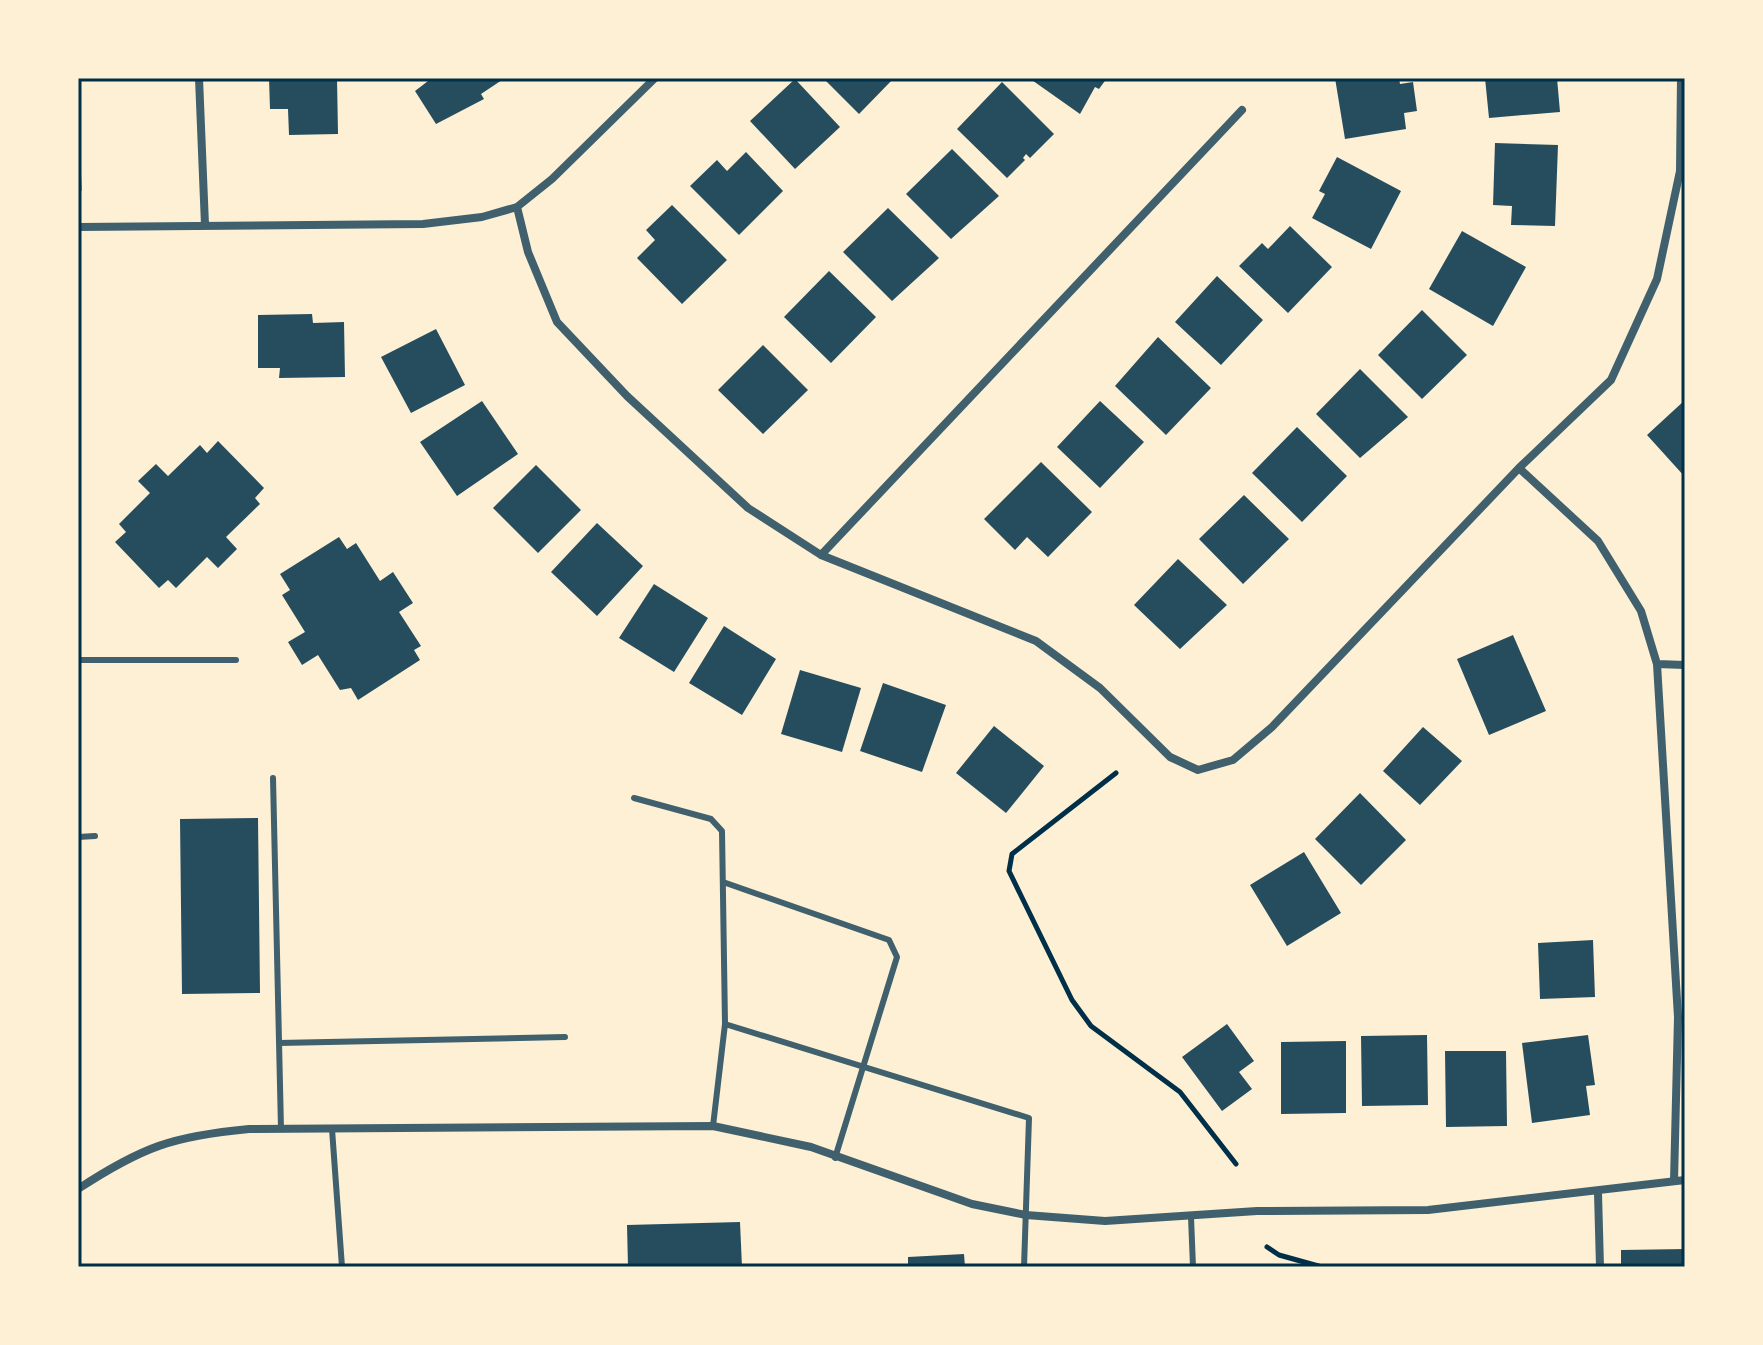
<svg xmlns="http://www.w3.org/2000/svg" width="1763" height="1345" viewBox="0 0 1763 1345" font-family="Manrope,sans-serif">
<rect width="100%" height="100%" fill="#fdf0d5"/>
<!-- building -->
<path fill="#264d5e" d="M269,78H337L338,134L289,135L288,109H270Z
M432,78H505L481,94L484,99L436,124L415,91Z
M823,78H894L859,114Z
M1029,78H1107L1099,89L1095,87L1080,114Z
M1335,78H1399L1400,84L1413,82L1417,111L1404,113L1406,129L1345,139Z
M1485,78H1557L1560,112L1489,118Z
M795,79L840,127L795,169L750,121Z
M1002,82L1054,134L1030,158L1026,154L1023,158L1025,160L1007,178L957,129Z
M1495,143L1558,145L1555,226L1511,225L1512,206L1493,205Z
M952,149L999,196L951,239L906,194Z
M746,152L783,191L739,235L690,186L717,160L727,171Z
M1337,157L1401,191L1371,249L1312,218L1325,194L1319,191Z
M672,205L727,260L682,304L637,258L655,240L646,230Z
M888,208L939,258L892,301L843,252Z
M1290,226L1332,267L1288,313L1239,266L1262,243L1268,249Z
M1462,231L1526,267L1493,326L1429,289Z
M829,271L876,317L831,363L784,317Z
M1217,276L1263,320L1221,365L1175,322Z
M1422,310L1467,355L1422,399L1378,355Z
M312,314L313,323L344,322L345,377L279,378L280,368H258V315Z
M436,329L465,385L411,413L381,357Z
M1158,337L1211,388L1166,435L1115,386Z
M763,345L808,390L763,434L718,390Z
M1360,369L1408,417L1360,458L1316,414Z
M1685,400V477L1647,435Z
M482,401L518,454L457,496L420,442Z
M1100,401L1144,442L1100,488L1057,447Z
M1297,427L1347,476L1302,522L1252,473Z
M218,441L264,488L255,498L260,504L226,537L237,549L218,568L207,557L176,588L168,580L159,588L115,542L126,532L119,524L150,493L138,481L156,464L168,476L200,445L207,453Z
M1041,462L1092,512L1048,557L1027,537L1015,550L984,519Z
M536,465L581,510L538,553L493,508Z
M1244,495L1289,539L1243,584L1199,539Z
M597,523L643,566L597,616L551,572Z
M339,537L347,549L356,543L380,581L393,572L413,603L399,612L421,646L414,650L420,660L358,700L351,688L340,690L318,655L302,665L288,642L305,632L282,595L290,590L280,574Z
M1178,559L1227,605L1180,649L1134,605Z
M654,584L708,618L674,672L619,638Z
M724,626L776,659L742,715L689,683Z
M1513,635L1546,711L1489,735L1457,659Z
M800,670L861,688L842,752L781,734Z
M883,683L946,705L922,772L860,751Z
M994,726L1044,766L1006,813L956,773Z
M1423,727L1462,761L1420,805L1383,771Z
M1360,793L1406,840L1361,885L1315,839Z
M258,818L260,993L182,994L180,819Z
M1304,852L1341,913L1287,946L1250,885Z
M1593,940L1595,997L1540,999L1538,943Z
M1227,1024L1254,1061L1239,1072L1252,1089L1222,1111L1182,1057Z
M1427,1035L1428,1105L1362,1106L1361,1036Z
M1588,1035L1595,1085L1586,1086L1590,1115L1532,1123L1522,1043Z
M1346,1041V1113L1281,1114V1042Z
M1445,1051H1506L1507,1126L1446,1127Z
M740,1222L742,1267H628L627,1225Z
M1685,1249V1267H1621V1250Z
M964,1254L965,1267H908V1257Z"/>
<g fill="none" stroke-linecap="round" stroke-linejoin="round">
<!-- path -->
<path stroke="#003049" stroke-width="5" d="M78,158L79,190
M1116,773L1012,854L1009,871L1072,1000L1091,1026L1180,1092L1236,1164
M1267,1247L1279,1255L1322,1267"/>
<!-- service -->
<path stroke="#3f606c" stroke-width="6" d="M78,660H236
M273,778L281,1129
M634,798L711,819L722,831L725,1024L713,1126
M78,837L95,836
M723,882L889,940L897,957L835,1158
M725,1024L1029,1118L1024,1267
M279,1043L565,1037
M332,1129L342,1267
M1191,1217L1193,1267"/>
<!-- minor -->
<path stroke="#3f606c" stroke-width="8" d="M199,78L205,225
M517,207L528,252L557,322L627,396L748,508L821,555L1036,641L1100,688L1170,757L1198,770L1233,760L1272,727L1519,468L1611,380L1657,279L1680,171L1681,78
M78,227L423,224L482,217L517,207L552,179L655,78
M1519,468L1598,541L1641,611L1657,664L1678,1017L1674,1181
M821,555L1242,110
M1657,664L1685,665
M78,1189C142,1147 173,1136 249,1129L713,1126L811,1147L972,1204L1026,1215L1105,1221L1257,1211L1428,1210L1685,1180
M1598,1193L1600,1267"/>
</g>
<!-- border -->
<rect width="1763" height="1345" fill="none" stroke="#fdf0d5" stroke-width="160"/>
<rect x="80" y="80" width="1603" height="1185" fill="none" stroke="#003049" stroke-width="3"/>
</svg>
